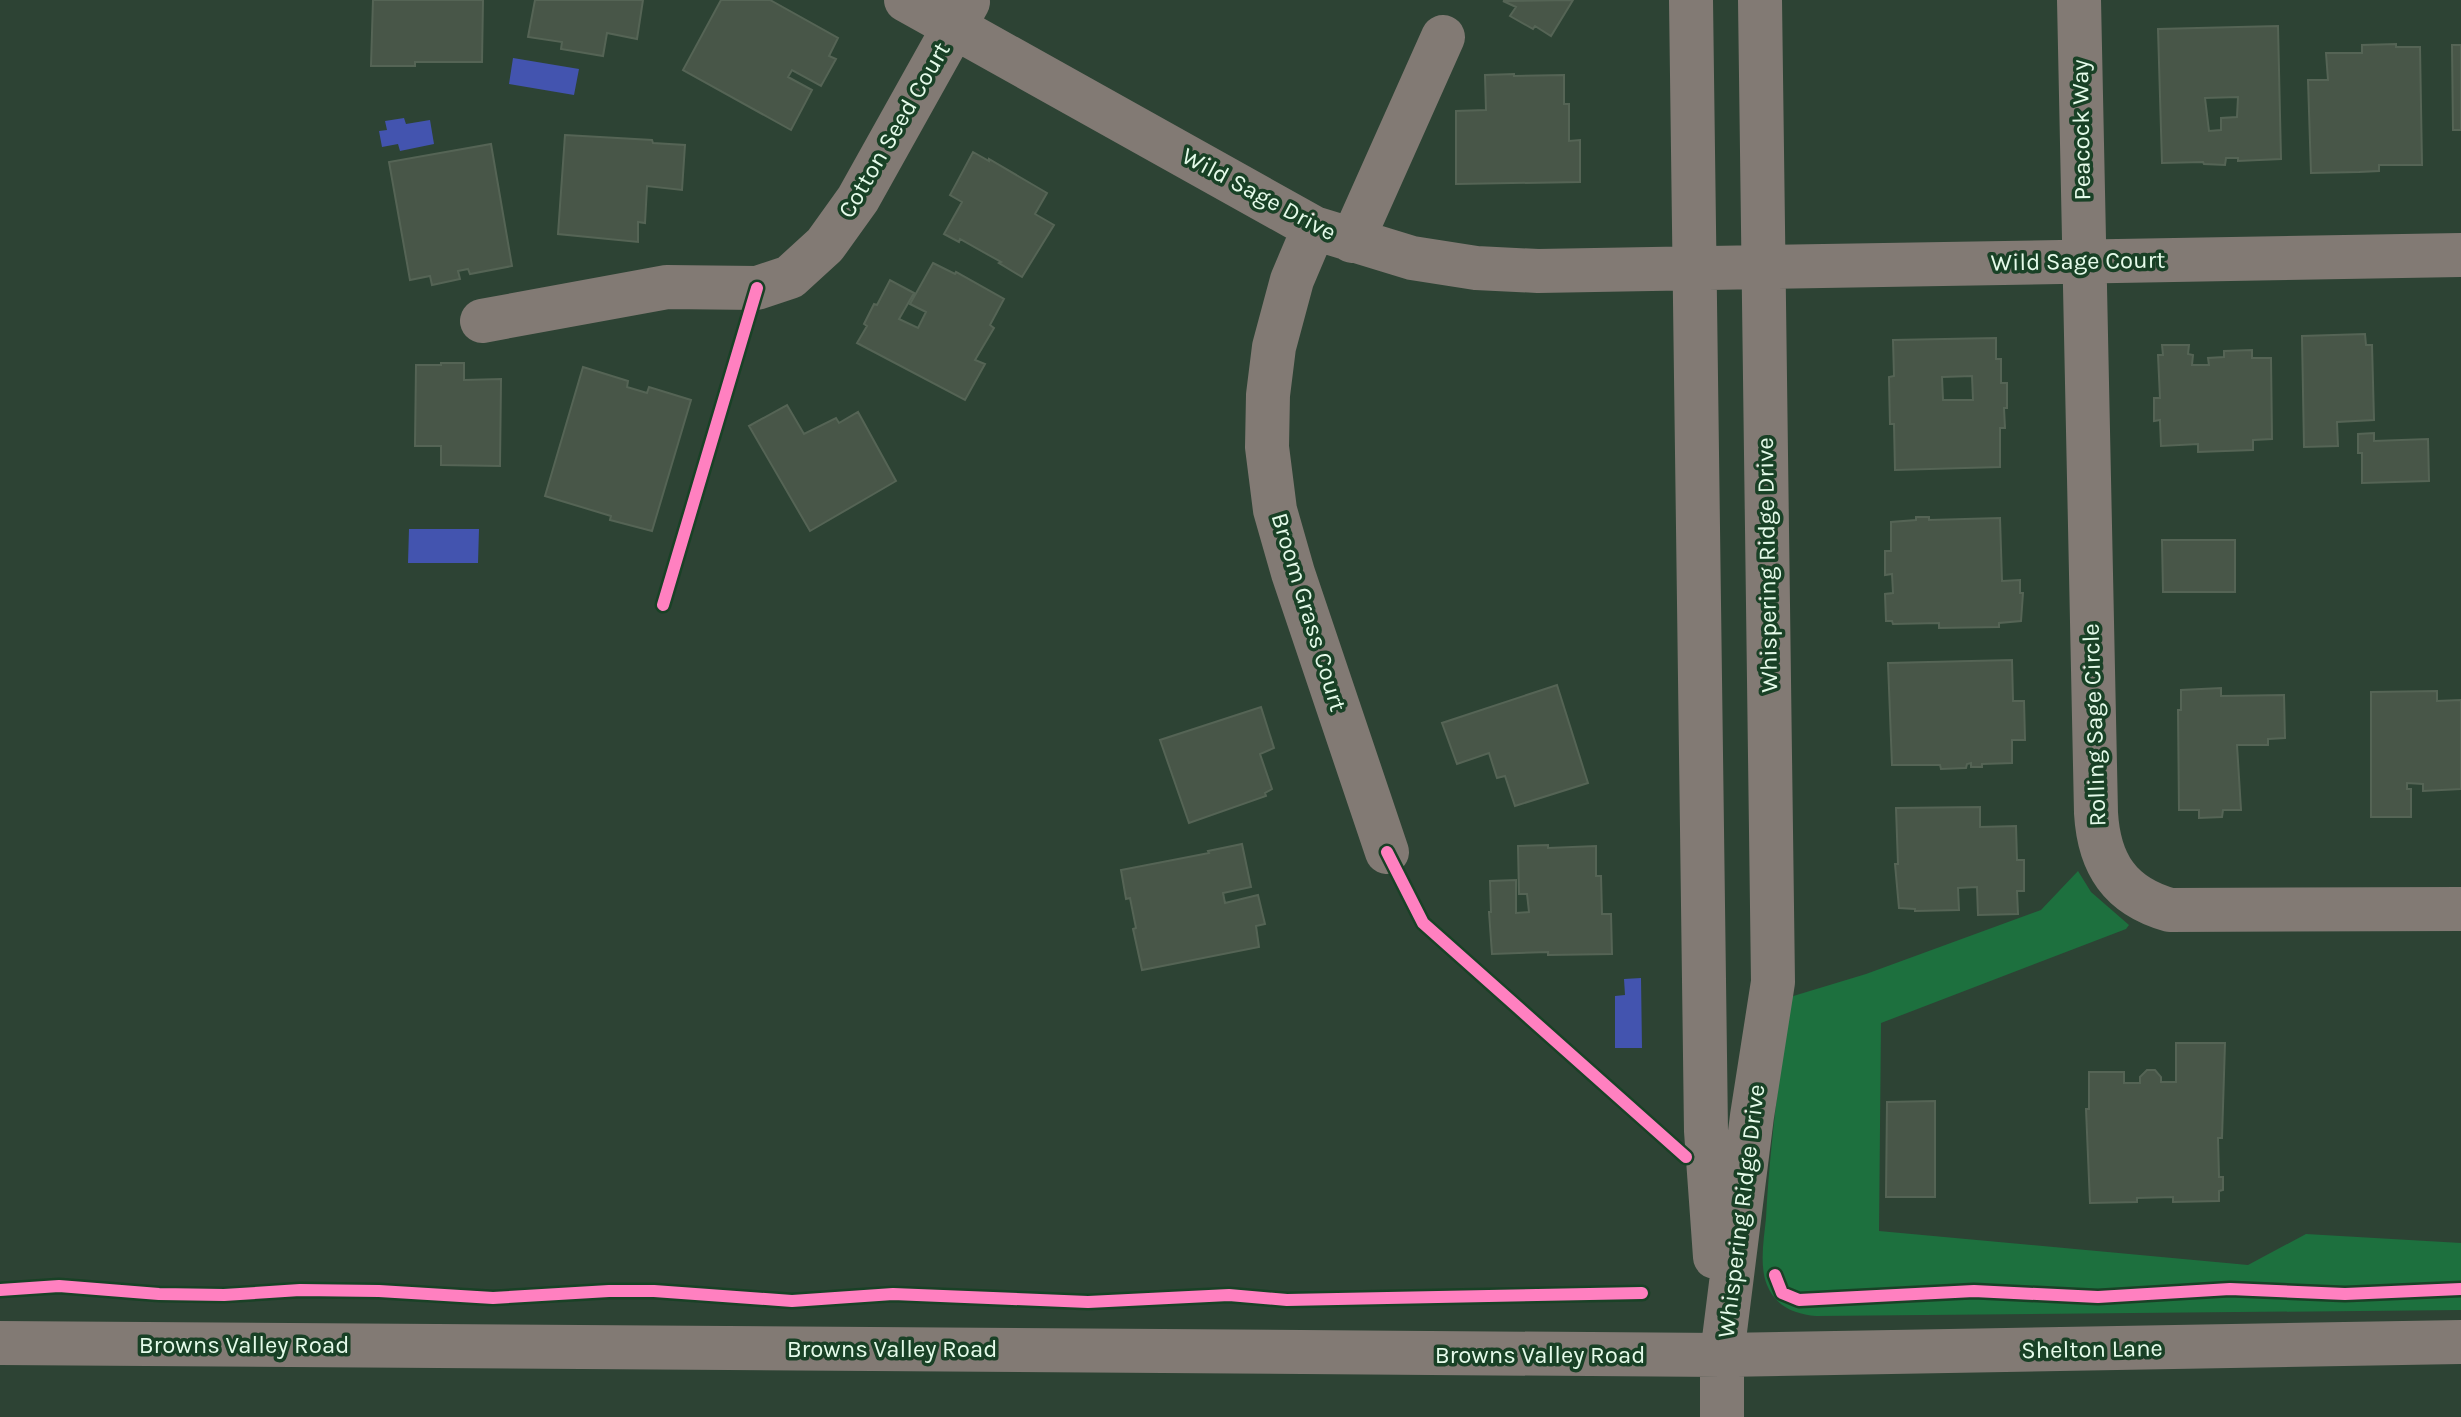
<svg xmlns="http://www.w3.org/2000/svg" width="2461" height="1417" viewBox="0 0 2461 1417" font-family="Karla,sans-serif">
<rect width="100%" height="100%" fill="#2d4334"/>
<!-- green -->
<path fill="#1d703e" d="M2078,871L2091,892L2129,925L2126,929L1881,1023L1879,1231L2248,1265L2306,1234L2461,1243V1310L1816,1316C1795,1314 1776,1307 1767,1285C1759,1265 1764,1239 1766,1218C1770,1143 1780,1070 1790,997L1866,974L2041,910Z"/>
<!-- water -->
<path fill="#4354af" d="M513,58L579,69L574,95L509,84Z
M404,118L406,124L430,120L434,144L400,151L398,144L382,147L379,131L387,130L385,121Z
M409,529H479L478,563H408Z
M1641,978L1642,1048H1615V996L1625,995L1624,979Z"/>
<!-- building -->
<path fill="#485648" stroke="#556455" stroke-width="2" fill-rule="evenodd" d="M373,0H483L482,62H415V66H371Z
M535,0H643L637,39L607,33L603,56L561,49L562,42L528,37Z
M721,0H770L838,38L829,56L836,59L821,86L792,70L788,77L812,90L791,130L683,70Z
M1573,0L1551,36L1535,26L1533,29L1510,16L1516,7L1503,1Z
M2278,26L2281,159L2238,161V158H2226L2225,165L2204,164L2203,162L2162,163L2158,29ZM2238,97L2237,117L2221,118V130L2209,131L2205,98Z
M2396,44V47H2420L2422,165H2379V171L2359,172L2311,173L2308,80H2328L2326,53H2362V45Z
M2452,45H2461V130H2453Z
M1514,74V76L1564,75V104H1569V141L1580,140V182L1456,184V111L1486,110L1485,75Z
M565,135L652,140L653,143L685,145L682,190L647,186L645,223L638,222V242L558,234Z
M491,144L512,266L470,274L468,269L458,271L460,279L432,285L430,276L410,280L389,162Z
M973,152L989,161V159L1047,193L1035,214L1054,225L1022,277L999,263L1001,262L960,239L959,242L944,234L962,202L950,195Z
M933,263L955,274L956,272L1004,299L990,325L994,328L975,360L985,364L965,400L857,343L867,326L864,324L874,304L877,305L890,280L914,293L899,319L918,328L926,312L910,304Z
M2365,334L2366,345H2372L2374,420L2337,422L2338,446L2304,447L2302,336Z
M1996,338V359H2001V383H2007V408H2004L2005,428H2000V467L1895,470L1894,424H1890L1889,377L1894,376L1893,340ZM1972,376L1973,400H1943L1942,377Z
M2162,345H2189L2188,354L2193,355L2192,365H2209L2208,358L2224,357V351L2252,350V358H2271L2272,439L2253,440V450L2198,452V444L2161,446L2160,420L2154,421V398H2160L2158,355H2163Z
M441,363H464V380L501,379L500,466L441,465V446H415L416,365H441Z
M583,367L628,381L627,387L647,393L649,387L691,400L652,531L610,520L611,516L545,496Z
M787,405L804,434L836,418L839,423L858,412L896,481L810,531L749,426Z
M2374,433V441L2428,439L2429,481L2362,483V453H2358V434Z
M1916,517H1929V520L2000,518L2002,581L2020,580V593H2023L2021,621L1999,623V627L1939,628V623L1893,624L1892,621H1886L1885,594L1893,593L1892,574L1885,575V551H1891V522L1916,520Z
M2162,540H2235V592H2163Z
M2012,660L2013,701H2024L2025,740H2012V763L1982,764V767H1971V763L1967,764L1966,768L1941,769L1940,765H1892L1888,663Z
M1557,685L1588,783L1515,806L1505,776L1497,778L1489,753L1457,764L1442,723Z
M2221,688V696L2284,695L2285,738L2268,739V745H2237L2241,810H2223L2222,817L2199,818V810H2179L2178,710H2181V690Z
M2437,691V701L2461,700V789L2423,791V784L2407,783V789H2411V817H2371V692Z
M1261,707L1274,748L1260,754L1272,789L1265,793L1266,796L1189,823L1160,740Z
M1980,807V827L2016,826L2017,860H2024V891H2017L2018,914L1978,915L1977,887L1958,888L1959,910L1915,911V909L1899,908L1895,864H1898L1896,808Z
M1242,844L1251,887L1223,893L1225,903L1258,895L1265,924L1256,926L1259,947L1142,970L1133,929L1136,928L1130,898L1126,899L1121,870L1209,853L1208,851Z
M1548,845V848L1596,846V876H1601L1602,914H1611L1612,954L1548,955V952L1492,954L1489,912H1491L1490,881L1516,880V913L1529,912L1527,894H1519L1518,846Z
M2176,1043H2225L2222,1138H2218L2219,1177H2223V1190L2219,1191V1201L2173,1202V1197L2137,1198V1202L2090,1203L2086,1109H2089V1072H2124V1083H2140V1077L2147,1070H2155L2161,1077V1082H2176Z
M1935,1101V1197H1886L1887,1102Z"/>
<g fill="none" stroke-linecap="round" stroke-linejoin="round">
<!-- minor -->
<path stroke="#827a74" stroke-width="44" d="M906,0L1314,228L1412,258L1476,268L1538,271L2461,255
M1691,0L1706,1131L1715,1257
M2079,0L2096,813C2099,864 2120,896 2170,910L2461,909
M1314,228L1292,280L1274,347L1268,395L1267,447L1275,510L1293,573L1387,852
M1352,241L1443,37
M482,321L667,287L757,288L790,277L825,245L858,199L968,2
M0,1343L1722,1355V1417
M1722,1355L1752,1116L1773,982L1760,0
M1722,1355L2461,1342"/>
<defs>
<path id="cycleway" d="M663,605L757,288
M1387,852L1423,923L1686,1157
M1775,1275L1782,1293L1799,1300L1974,1291L2098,1297L2230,1289L2345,1294L2461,1289
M0,1290L59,1286L159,1294L224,1295L300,1290L379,1291L493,1298L609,1291H654L792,1301L893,1294L1088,1302L1229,1295L1287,1300L1642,1293"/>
</defs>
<!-- cycleway casing -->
<use href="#cycleway" stroke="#194126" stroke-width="17"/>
<!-- cycleway -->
<use href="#cycleway" stroke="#ff80c0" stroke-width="12"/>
</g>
<g text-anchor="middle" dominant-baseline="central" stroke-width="7" stroke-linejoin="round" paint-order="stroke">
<!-- street labels -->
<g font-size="24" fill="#e5fbea" stroke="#194126">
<text transform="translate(894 130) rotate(-60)">Cotton Seed Court</text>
<text transform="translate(2081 130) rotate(-91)">Peacock Way</text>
<text transform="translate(1259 194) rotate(28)">Wild Sage Drive</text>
<text transform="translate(2078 261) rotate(-1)">Wild Sage Court</text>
<text transform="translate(1767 565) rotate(-91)">Whispering Ridge Drive</text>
<text transform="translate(1309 612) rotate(73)">Broom Grass Court</text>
<text transform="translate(2094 725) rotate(-92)">Rolling Sage Circle</text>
<text transform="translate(1741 1211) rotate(-83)">Whispering Ridge Drive</text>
<text x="244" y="1345">Browns Valley Road</text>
<text x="892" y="1349">Browns Valley Road</text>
<text transform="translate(2092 1349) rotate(-1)">Shelton Lane</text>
<text x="1540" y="1355">Browns Valley Road</text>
</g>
</g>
</svg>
